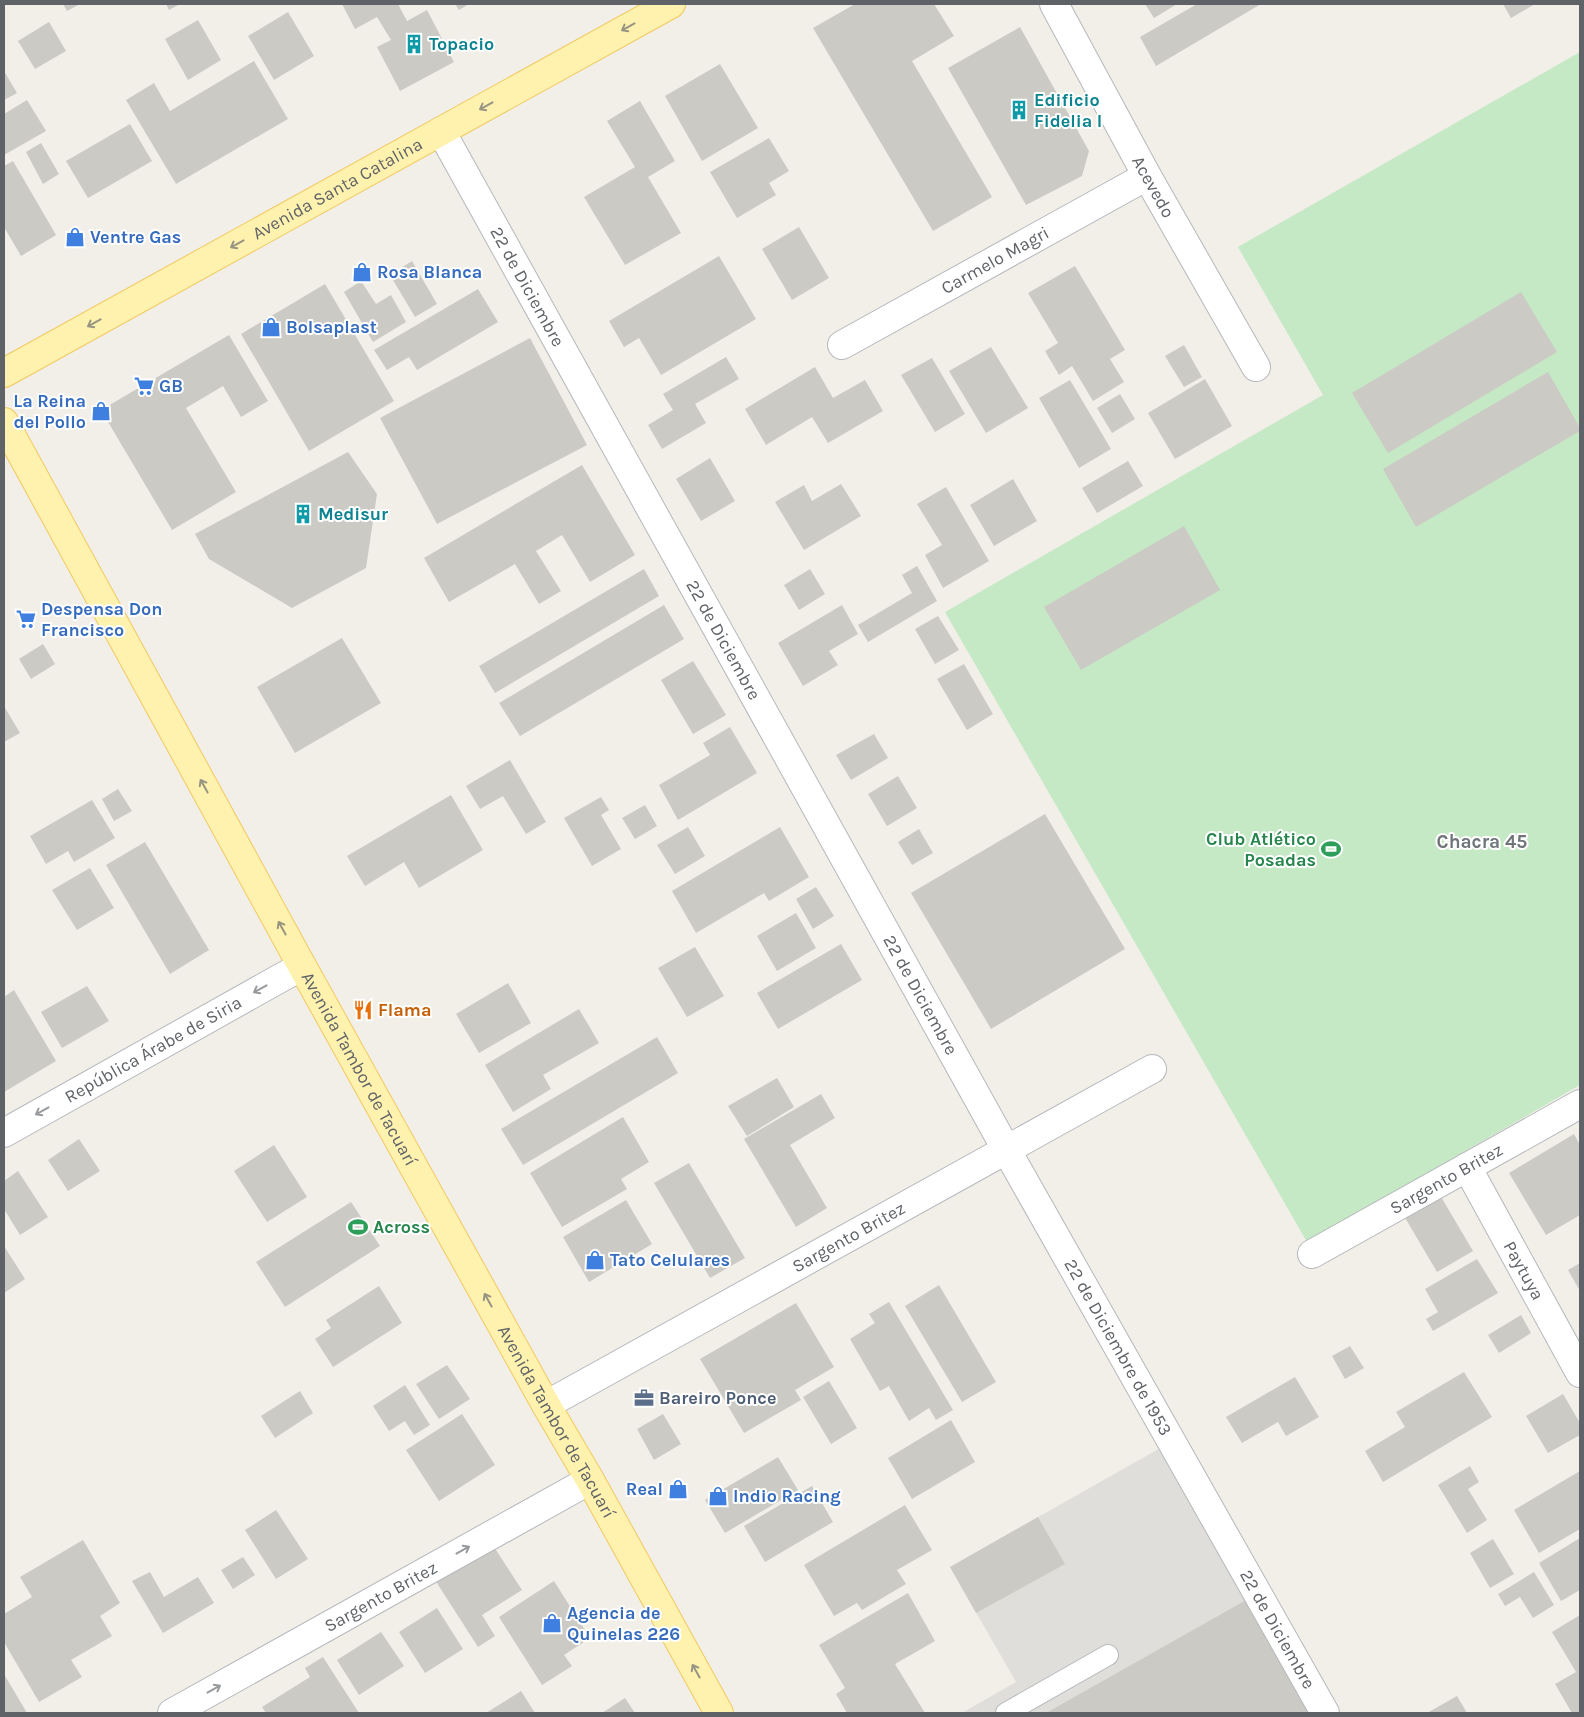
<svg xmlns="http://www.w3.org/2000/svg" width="1584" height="1717" viewBox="0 0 1584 1717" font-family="Karla,sans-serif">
<rect width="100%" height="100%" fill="#f1efe8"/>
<!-- industrial -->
<path fill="#e0deda" d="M1162,1447L1313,1713H962L1016,1682L950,1567Z"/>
<!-- green -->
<path fill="#c5e8c5" d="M1580,52V1085L1307,1242L945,612L1323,395L1238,247Z"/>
<!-- building -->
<path fill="#cccac5" d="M63,4H80L67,11Z
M166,4H180L169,10Z
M342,4H398L407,21L427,10L454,62L400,91L377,47L391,40L377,17L355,29Z
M455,4H469L459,10Z
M855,4H934L954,36L912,61L992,197L933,231L813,28Z
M1145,4H1177L1154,18Z
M1197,4H1261L1156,66L1140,37Z
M1503,4H1535L1511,18Z
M288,12L314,56L274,80L248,36Z
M198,20L221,60L188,80L165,39Z
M49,22L66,51L35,69L18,41Z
M1020,27L1089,151L1082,176L1026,205L948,68Z
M254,61L288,119L176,184L126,100L154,83L170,111Z
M720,64L758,128L702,161L665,96Z
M4,71L17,93L4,100Z
M27,100L46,131L4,155V114Z
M640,101L675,161L648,177L681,233L625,265L584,197L635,167L607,121Z
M130,124L152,161L88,198L66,161Z
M769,138L789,171L769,183L776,195L737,218L710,172Z
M41,143L59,174L43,184L26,152Z
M13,161L56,235L21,256L4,227V166Z
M799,227L829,278L792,300L762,249Z
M719,256L756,319L661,375L639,338L624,347L609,321Z
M412,261L437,304L415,317L390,275Z
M1075,266L1125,350L1110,359L1124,382L1093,401L1072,366L1059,375L1045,351L1058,343L1028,293Z
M361,281L376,304L391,295L406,322L373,342L344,292Z
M325,284L394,401L309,451L241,334Z
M478,289L498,322L417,370L409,357L387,370L374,350Z
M1521,292L1557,352L1388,453L1352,393Z
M229,335L268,401L241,417L223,386L186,408L236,492L172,530L101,410Z
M530,338L587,445L437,524L380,418Z
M1184,345L1202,377L1184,387L1165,356Z
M991,347L1028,408L986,433L949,371Z
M726,357L739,379L695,404L706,423L662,449L648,425L673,410L663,394Z
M932,358L965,414L935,432L901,375Z
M815,367L833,398L865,380L883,411L828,443L812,417L766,445L745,409Z
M1548,372L1580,428V431L1416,527L1383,469Z
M1205,379L1232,426L1175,459L1148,413Z
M1070,380L1111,449L1079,468L1039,398Z
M1120,394L1135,419L1112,433L1097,408Z
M348,452L377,494L366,568L292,608L209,559L195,534Z
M710,458L735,501L701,521L676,479Z
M1128,461L1143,486L1097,513L1082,488Z
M582,465L635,555L590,582L562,535L536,551L561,591L539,604L515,564L449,602L424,558Z
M1013,479L1037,521L994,546L970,505Z
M841,484L861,516L804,550L775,502L804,485L812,501Z
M946,487L989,561L943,588L925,555L942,545L917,504Z
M1184,526L1220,590L1081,670L1044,607Z
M917,566L937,601L868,642L858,625L912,593L902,575Z
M644,569L659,596L495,693L479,666Z
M810,569L825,594L799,610L784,585Z
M664,605L684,639L520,736L499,703Z
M842,605L858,634L829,651L838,665L803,686L778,643Z
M938,616L959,650L935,664L915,629Z
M342,638L381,703L295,753L257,687Z
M43,644L55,664L31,679L19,659Z
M693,661L726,715L693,734L661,680Z
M964,664L993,714L967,730L937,679Z
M4,706L20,733L4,742Z
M730,727L757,773L678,820L659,785L710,755L703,743Z
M874,734L888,758L851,780L836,755Z
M510,760L546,822L526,834L503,796L480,809L466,786Z
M898,776L917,808L887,826L868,794Z
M118,789L132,811L114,821L102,799Z
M451,795L483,850L419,888L404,862L365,886L347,856Z
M601,797L609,810L601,815L621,849L592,866L564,818Z
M92,800L115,838L74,862L68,851L46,864L30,836Z
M645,805L657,826L635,839L622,818Z
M1045,814L1125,949L991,1029L911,893Z
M688,827L705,856L675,874L657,845Z
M780,827L809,877L769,901L764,893L696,933L672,891Z
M919,829L933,853L912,865L898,842Z
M145,842L209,950L170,974L106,865Z
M90,868L114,908L77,930L52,890Z
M816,887L834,916L813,929L796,899Z
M796,913L816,948L777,971L757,936Z
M841,944L862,980L778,1029L757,993Z
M695,947L724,996L687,1017L658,968Z
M508,983L531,1023L479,1053L456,1014Z
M87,986L109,1021L62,1048L41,1012Z
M14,990L56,1061L4,1092V997Z
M579,1009L599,1043L543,1075L551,1089L513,1112L485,1065Z
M657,1037L678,1073L523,1165L501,1129Z
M777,1078L794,1107L747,1136L728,1106Z
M821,1094L835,1118L790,1145L827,1208L796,1227L744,1139Z
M623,1117L649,1162L621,1179L627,1189L562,1227L530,1173Z
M1574,1134L1580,1145V1215L1546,1235L1509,1173Z
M79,1139L100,1171L68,1191L48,1160Z
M274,1145L307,1197L267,1222L234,1171Z
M689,1163L745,1258L710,1278L654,1183Z
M18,1171L48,1217L20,1235L4,1209V1181Z
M1440,1195L1473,1251L1437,1272L1404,1216Z
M626,1200L652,1244L589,1282L563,1237Z
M351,1202L380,1246L285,1307L256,1262Z
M4,1246L25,1279L4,1293Z
M1477,1259L1498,1293L1433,1331L1426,1319L1438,1312L1425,1289Z
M1580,1263V1291L1568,1270Z
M939,1285L996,1382L962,1402L905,1306Z
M379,1286L402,1323L333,1367L315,1339L331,1328L326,1320Z
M889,1302L953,1410L936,1420L929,1408L909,1421L889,1386L880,1391L850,1339L875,1323L869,1314Z
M796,1303L834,1367L795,1390L801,1400L744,1433L700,1359Z
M1521,1315L1531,1333L1499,1353L1488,1335Z
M1350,1346L1364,1368L1345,1379L1332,1356Z
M447,1365L470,1399L439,1419L416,1384Z
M1464,1372L1492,1417L1383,1482L1365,1451L1405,1427L1396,1412Z
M1295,1377L1319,1417L1286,1436L1278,1422L1242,1443L1226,1417Z
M829,1381L857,1428L831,1444L803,1397Z
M405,1385L430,1425L414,1435L405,1421L389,1431L373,1406Z
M300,1391L313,1413L275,1438L261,1416Z
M1563,1394L1580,1423V1435L1548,1453L1526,1416Z
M462,1414L495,1465L439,1501L406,1450Z
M663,1414L681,1444L654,1460L637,1429Z
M951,1420L975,1462L912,1499L888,1458Z
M778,1457L798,1490L725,1533L705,1500Z
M1470,1466L1479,1482L1468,1489L1487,1520L1467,1533L1438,1485Z
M1580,1471V1529L1539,1553L1514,1510Z
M812,1486L833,1522L765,1562L744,1526Z
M905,1505L932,1550L897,1570L906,1584L862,1610L857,1603L834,1616L804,1565Z
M276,1510L308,1559L276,1579L245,1530Z
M1038,1517L1065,1564L976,1613L950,1567Z
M1580,1538V1590L1561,1601L1539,1563Z
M1493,1539L1514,1574L1490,1588L1470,1553Z
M83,1540L120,1603L100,1616L112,1636L71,1660L82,1677L39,1702L4,1642V1614L32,1597L20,1577Z
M492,1544L522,1590L482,1615L495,1636L478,1647L435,1580Z
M243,1557L255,1575L233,1589L221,1570Z
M150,1572L164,1597L198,1577L214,1603L163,1633L132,1581Z
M1534,1572L1554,1605L1533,1618L1520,1597L1505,1606L1498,1594Z
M554,1581L590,1638L564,1655L572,1666L542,1685L499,1617Z
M908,1593L935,1641L895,1664L925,1713H847L836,1694L845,1688L819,1645Z
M1248,1599L1313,1713H1046Z
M437,1608L463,1649L425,1673L399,1632Z
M1580,1615V1713H1572L1555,1684L1576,1672L1552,1632Z
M381,1632L404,1666L359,1695L337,1660Z
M323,1657L359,1713H266L262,1707L310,1677L305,1668Z
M4,1674L27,1713H4Z
M521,1691L535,1713H486Z
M1457,1696L1467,1713H1427Z
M625,1698L635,1713H602Z"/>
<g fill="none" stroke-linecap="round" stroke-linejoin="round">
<defs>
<path id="lane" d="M1006,1713L1108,1655"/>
<g id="street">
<path id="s1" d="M1054,4L1147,176L1256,367"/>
<path id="s2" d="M441,131L1006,1149L1325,1713"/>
<path id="s3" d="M842,345L1147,176"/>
<path id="s4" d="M4,1133L302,966"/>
<path id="s5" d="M1467,1167L1580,1373"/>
<path id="s6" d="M1312,1254L1580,1104"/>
<path id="s7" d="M546,1405L1152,1069"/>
<path id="s8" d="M172,1713L590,1480"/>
</g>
<g id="primary">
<path id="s9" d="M4,373L671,4"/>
<path id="s10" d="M4,422L302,966L546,1405L590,1480L719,1713"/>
</g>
</defs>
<!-- lane casing -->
<use href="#lane" stroke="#b5b8bc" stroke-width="22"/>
<!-- street casing -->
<use href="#street" stroke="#b5b8bc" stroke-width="30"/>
<!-- primary casing -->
<use href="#primary" stroke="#f2c960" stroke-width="30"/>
<!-- lane -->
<use href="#lane" stroke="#fff" stroke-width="20"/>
<!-- street -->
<use href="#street" stroke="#fff" stroke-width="28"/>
<!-- primary -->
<use href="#primary" stroke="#fff2af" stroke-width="28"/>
</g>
<!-- one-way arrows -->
<defs><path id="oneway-shaft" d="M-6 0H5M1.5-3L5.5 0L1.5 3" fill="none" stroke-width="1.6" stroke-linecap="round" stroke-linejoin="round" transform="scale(1.25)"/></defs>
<g stroke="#979581">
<use href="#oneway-shaft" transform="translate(628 27) rotate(151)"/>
<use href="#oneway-shaft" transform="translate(486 106) rotate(151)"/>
<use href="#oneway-shaft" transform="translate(237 244) rotate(151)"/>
<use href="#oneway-shaft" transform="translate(94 323) rotate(151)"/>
<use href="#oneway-shaft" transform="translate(204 786) rotate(-119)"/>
<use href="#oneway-shaft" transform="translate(282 928) rotate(-119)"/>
<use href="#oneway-shaft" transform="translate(488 1300) rotate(-119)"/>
<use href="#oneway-shaft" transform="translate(696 1671) rotate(-119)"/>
</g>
<g stroke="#979a9d">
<use href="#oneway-shaft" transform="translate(260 989) rotate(151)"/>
<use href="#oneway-shaft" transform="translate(42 1111) rotate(151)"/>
<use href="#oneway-shaft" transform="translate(463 1550) rotate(-29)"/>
<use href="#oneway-shaft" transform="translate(214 1689) rotate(-29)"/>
</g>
<!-- icons -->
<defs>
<symbol id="building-bare" viewBox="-9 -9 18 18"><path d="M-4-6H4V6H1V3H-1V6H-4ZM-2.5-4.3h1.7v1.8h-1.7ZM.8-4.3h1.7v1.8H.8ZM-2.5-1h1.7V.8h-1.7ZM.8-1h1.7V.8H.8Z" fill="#0f9aa8" stroke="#fff" stroke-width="2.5" paint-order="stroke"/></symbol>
<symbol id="shop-bare" viewBox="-9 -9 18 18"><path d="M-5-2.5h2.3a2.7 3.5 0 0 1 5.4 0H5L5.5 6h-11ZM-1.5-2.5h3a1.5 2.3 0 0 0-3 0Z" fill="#3f7fe0" stroke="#fff" stroke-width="2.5" paint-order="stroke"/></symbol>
<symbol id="supermarket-bare" viewBox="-9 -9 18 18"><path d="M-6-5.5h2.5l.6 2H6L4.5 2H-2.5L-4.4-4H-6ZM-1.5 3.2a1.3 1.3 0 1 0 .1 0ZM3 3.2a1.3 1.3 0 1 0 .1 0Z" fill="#3f7fe0" stroke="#fff" stroke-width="2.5" paint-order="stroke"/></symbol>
<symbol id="stadium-bare" viewBox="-9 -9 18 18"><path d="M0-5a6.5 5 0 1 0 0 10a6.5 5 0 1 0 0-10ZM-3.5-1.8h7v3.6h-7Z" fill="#2e9e5b" stroke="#fff" stroke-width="2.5" paint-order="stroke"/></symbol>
<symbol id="restaurant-bare" viewBox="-9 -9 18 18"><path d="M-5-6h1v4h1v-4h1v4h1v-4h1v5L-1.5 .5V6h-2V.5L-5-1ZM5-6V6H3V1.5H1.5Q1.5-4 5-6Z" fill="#e8710a" stroke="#fff" stroke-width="2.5" paint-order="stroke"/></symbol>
<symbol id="office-bare" viewBox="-9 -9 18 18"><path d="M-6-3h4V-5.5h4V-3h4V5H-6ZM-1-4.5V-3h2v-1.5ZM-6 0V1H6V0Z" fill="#5c6f8a" stroke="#fff" stroke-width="2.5" paint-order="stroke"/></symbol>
</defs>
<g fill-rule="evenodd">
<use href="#building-bare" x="400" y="30" width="28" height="28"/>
<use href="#building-bare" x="1005" y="96" width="28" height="28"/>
<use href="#shop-bare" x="61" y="223" width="28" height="28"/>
<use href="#shop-bare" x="348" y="258" width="28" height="28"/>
<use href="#shop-bare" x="257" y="313" width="28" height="28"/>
<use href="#supermarket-bare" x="130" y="372" width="28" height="28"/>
<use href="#shop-bare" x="87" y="397" width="28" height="28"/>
<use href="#building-bare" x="289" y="500" width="28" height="28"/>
<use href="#supermarket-bare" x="12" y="605" width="28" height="28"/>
<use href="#stadium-bare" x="1317" y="835" width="28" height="28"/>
<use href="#restaurant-bare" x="349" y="996" width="28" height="28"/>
<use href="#stadium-bare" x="344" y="1213" width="28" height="28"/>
<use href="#shop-bare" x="581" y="1246" width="28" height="28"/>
<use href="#office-bare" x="630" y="1384" width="28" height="28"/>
<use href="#shop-bare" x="664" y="1475" width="28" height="28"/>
<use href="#shop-bare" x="704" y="1482" width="28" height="28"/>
<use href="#shop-bare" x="538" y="1609" width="28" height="28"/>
</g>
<g text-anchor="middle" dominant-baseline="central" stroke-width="4" stroke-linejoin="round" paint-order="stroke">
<!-- culture labels -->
<g font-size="18" font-weight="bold" fill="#0d838f" stroke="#fff" text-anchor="start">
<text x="429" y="44">Topacio</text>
<text x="1034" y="100">Edificio<tspan x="1034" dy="21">Fidelia I</tspan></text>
<text x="318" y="514">Medisur</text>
</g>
<!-- street labels -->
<g font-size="18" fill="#5f6368" stroke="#fff">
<text stroke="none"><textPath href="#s1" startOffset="208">Acevedo</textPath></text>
<text stroke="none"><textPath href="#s9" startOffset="381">Avenida Santa Catalina</textPath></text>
<text stroke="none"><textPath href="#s3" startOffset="175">Carmelo Magri</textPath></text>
<text stroke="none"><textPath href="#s2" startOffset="178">22 de Diciembre</textPath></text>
<text stroke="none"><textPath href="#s2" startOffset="582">22 de Diciembre</textPath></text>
<text stroke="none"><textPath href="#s2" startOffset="988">22 de Diciembre</textPath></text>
<text stroke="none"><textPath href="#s4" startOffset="171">República Árabe de Siria</textPath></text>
<text stroke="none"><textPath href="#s10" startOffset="738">Avenida Tambor de Tacuarí</textPath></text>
<text stroke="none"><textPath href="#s6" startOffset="154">Sargento Britez</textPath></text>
<text stroke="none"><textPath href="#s7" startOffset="346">Sargento Britez</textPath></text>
<text stroke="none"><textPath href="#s5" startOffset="118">Paytuya</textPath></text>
<text stroke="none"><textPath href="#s2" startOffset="1392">22 de Diciembre de 1953</textPath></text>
<text stroke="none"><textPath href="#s10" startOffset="1142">Avenida Tambor de Tacuarí</textPath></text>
<text stroke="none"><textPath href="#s8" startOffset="239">Sargento Britez</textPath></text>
<text stroke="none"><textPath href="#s2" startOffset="1716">22 de Diciembre</textPath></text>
</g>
<!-- shop labels -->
<g font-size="18" font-weight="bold" fill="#366cbe" stroke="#fff" text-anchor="start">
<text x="90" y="237">Ventre Gas</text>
<text x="377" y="272">Rosa Blanca</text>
<text x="286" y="327">Bolsaplast</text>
<text x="159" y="386">GB</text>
<text x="86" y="401" text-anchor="end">La Reina<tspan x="86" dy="21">del Pollo</tspan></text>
<text x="41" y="609">Despensa Don<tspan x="41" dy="21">Francisco</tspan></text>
<text x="610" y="1260">Tato Celulares</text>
<text x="663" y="1489" text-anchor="end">Real</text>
<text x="733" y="1496">Indio Racing</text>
<text x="567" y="1613">Agencia de<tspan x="567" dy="21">Quinelas 226</tspan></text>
</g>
<!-- leisure labels -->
<g font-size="18" font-weight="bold" fill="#27864d" stroke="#fff" text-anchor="end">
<text x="1316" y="839">Club Atlético<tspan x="1316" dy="21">Posadas</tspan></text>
<text x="373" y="1227" text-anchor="start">Across</text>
</g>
<!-- food labels -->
<g font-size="18" font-weight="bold" fill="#c56008" stroke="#fff" text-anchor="start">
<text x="378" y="1010">Flama</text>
</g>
<!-- service labels -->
<g font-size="18" font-weight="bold" fill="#4e5e75" stroke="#fff" text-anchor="start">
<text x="659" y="1398">Bareiro Ponce</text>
</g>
<!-- neighbourhood labels -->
<g font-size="19" font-weight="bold" fill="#70757a" stroke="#fff">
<text x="1482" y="842">Chacra 45</text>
</g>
</g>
<!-- border -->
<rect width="1584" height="1717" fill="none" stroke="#5f6368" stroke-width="10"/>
</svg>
